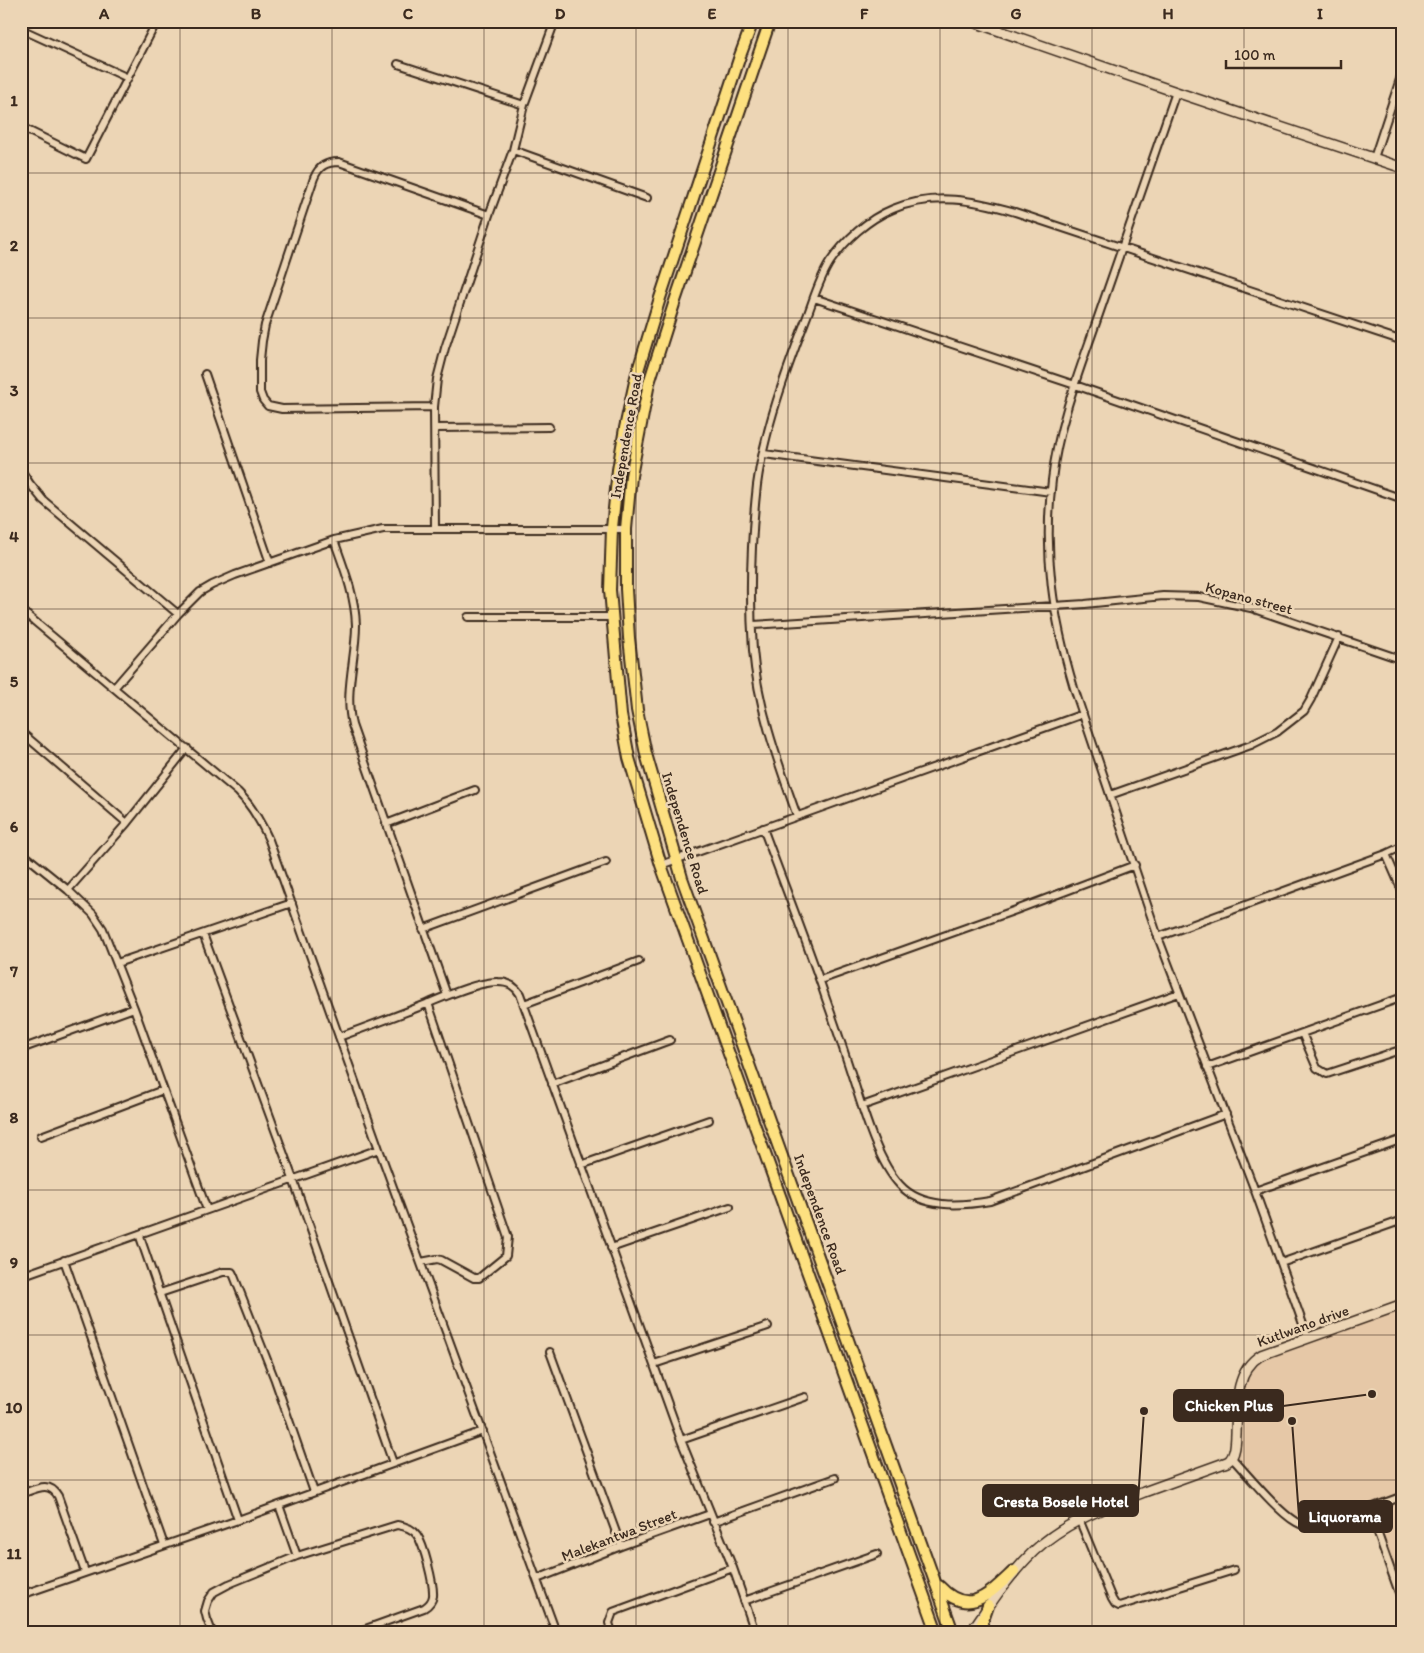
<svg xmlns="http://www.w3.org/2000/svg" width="1424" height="1653" viewBox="0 0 1424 1653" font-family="Itim,sans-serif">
<rect width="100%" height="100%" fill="#ecd5b5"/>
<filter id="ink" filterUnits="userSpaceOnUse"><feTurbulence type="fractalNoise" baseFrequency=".02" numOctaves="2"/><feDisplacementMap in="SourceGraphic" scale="10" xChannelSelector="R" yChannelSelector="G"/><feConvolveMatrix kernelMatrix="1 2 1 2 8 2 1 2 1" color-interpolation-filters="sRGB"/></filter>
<g filter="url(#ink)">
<!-- built -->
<path fill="#e6c8a7" d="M1403,1304V1604L1369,1509L1322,1526L1301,1524L1230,1460L1237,1393L1249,1364Z"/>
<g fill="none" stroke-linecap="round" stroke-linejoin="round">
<defs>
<path id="street" d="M21,29L128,78
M398,64L524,105
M1176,92C1149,168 1123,244 1097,320C1079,372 1058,425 1052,480C1043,554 1053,618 1074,688L1158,937L1255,1191L1308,1338
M21,127L86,159L157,21
M513,150L647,198
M1374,158L1403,70
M814,298L1075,385L1403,499
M205,374L270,563
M434,407L282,409L268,406L263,400L260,392V360L262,341L265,325L314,178C319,166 326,162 339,162L489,215
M435,428L549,427
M764,454L1051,492
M21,470L30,484L43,500L178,614
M435,528L434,407L437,379L445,348L489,215L513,150L524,105L555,21
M334,540C344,568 355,595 356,625C356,658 344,692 352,725L447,995
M21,610L238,792C252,806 261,822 269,840L379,1149L556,1632
M468,617H612
M753,625L1085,604L1163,596L1199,597L1251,608L1403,660
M115,687L178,614L200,592L212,585L235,575L334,540L383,529H626
M21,732L127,823
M1110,795L1251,745L1277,732L1304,711L1311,699L1339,637
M797,816C778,762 758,708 753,650C749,595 751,539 757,485C764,431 786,371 806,319C813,301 819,279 830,262C845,240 868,219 893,209C934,192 974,200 1015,212L1403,341
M386,824L475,790
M763,828C784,885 807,942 826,999C836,1027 845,1054 854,1082C864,1113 878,1162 900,1185C922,1209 961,1206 990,1201L1226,1114
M21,852L68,890L93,914L103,929L134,1008L207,1210
M1386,854L1403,893
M661,865L1083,714
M21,869L29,859
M68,890L127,823L187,748
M423,929L606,862
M203,934L293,1179L393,1463
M1158,937L1386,854L1403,846
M117,963L292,903
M820,980L1016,910L1135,865
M524,1004L639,961
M1302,1033L1317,1068L1327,1074L1403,1049
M339,1037C369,1026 399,1015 429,1003C446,996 480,981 498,982C509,982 515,986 520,994L681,1440L733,1568L755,1632
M21,1049L134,1008
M1207,1067L1403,997
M552,1084L670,1040
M862,1106L1179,993
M41,1136L163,1090
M581,1165L709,1120
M1255,1191L1403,1139
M139,1234L238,1520
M611,1248L730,1207
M64,1260L164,1545
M421,1262L437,1259L441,1260L474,1278H479L506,1256L508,1237L428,1003
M1281,1263L1403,1220
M21,1276L379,1149
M160,1293L223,1272H232L234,1276L275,1380L314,1492
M550,1352L621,1546
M654,1364L768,1326
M681,1440L805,1397
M1232,1458C1248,1475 1277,1511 1296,1522C1304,1527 1313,1527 1322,1526L1403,1496
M21,1494C36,1489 49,1480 58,1496L85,1572
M279,1505L297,1556
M1369,1509L1403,1604
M1079,1519L1112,1599L1115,1604L1119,1606L1234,1570
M713,1522L835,1478
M537,1579L621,1546L710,1514
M21,1595L238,1520L483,1431
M744,1601L877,1554
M212,1632L207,1619L205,1611L208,1601L214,1592L229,1584L297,1556L397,1525C405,1526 412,1528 417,1535C424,1545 434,1584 433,1596C432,1602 429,1605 424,1608L357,1632
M612,1632L609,1623L613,1612L733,1568"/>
<path id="secondary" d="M971,21L1176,92L1403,168
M971,1632C990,1604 1009,1575 1034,1551C1065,1522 1106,1507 1144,1492C1172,1482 1199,1472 1227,1462C1248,1451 1220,1380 1261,1355L1403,1304"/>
<path id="primary" d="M753,21L740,56L660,298L636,377L625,428L618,470L612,528L610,590L621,715L629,758L661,865L937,1632
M770,21L674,304L649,383L631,476L626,529V589L629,638L637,710L646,754L682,878L953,1632
M939,1586C969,1618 989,1594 1014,1571
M979,1632L988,1606"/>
</defs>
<!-- street casing -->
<use href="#street" stroke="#3b2a1e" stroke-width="10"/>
<!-- secondary casing -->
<use href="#secondary" stroke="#3b2a1e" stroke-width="12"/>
<!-- primary casing -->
<use href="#primary" stroke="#3b2a1e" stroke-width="14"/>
<!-- street -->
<use href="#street" stroke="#ecd5b5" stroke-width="6"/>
<!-- secondary -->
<use href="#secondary" stroke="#ecd5b5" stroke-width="9"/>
<!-- primary -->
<use href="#primary" stroke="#fde080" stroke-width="10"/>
</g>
</g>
<!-- grid -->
<path fill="none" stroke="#3b2a1e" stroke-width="1" stroke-opacity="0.55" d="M180,21V1632M332,21V1632M484,21V1632M636,21V1632M788,21V1632M940,21V1632M1092,21V1632M1244,21V1632M21,173H1403M21,318H1403M21,463H1403M21,609H1403M21,754H1403M21,899H1403M21,1044H1403M21,1190H1403M21,1335H1403M21,1480H1403"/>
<g text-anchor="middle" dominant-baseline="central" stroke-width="5" stroke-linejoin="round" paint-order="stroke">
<!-- street labels -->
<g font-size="15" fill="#3b2a1e" stroke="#ecd5b5">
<text transform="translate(626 436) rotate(-80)">Independence Road</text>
<text transform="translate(1249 598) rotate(15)">Kopano street</text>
<text transform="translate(685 833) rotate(73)">Independence Road</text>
<text transform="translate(820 1214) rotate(70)">Independence Road</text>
<text transform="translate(1303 1326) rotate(-20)">Kutlwano drive</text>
<text transform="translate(619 1535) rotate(-21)">Malekantwa Street</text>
</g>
</g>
<!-- callouts -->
<path fill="none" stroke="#3b2a1e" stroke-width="2" d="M1372 1394L1283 1406M1144 1411L1138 1501M1292 1421L1299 1517"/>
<g fill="#3b2a1e" stroke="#ecd5b5" stroke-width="2">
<circle cx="1372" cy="1394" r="5"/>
<circle cx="1144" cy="1411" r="5"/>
<circle cx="1292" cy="1421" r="5"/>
</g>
<g fill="#3b2a1e" stroke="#3b2a1e" stroke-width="2">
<rect x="1174" y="1390" width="109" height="31" rx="5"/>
<rect x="983" y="1485" width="155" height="31" rx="5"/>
<rect x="1299" y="1501" width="93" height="31" rx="5"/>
</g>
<g font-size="16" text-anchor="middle" font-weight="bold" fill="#fff">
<text x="1229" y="1411">Chicken Plus</text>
<text x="1061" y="1507">Cresta Bosele Hotel</text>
<text x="1345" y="1522">Liquorama</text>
</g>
<!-- margin -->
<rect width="1424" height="1653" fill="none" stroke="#ecd5b5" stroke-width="55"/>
<!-- scale -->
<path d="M1226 60v8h115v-8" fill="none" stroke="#3b2a1e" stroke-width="2.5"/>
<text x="1234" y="60" font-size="15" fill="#3b2a1e" stroke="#ecd5b5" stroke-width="4" paint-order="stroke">100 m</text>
<rect x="28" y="28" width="1368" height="1598" fill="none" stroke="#3b2a1e" stroke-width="2"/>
<g font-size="16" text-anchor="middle" font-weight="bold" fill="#3b2a1e">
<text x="104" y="19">A</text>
<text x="256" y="19">B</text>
<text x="408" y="19">C</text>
<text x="560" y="19">D</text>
<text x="712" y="19">E</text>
<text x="864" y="19">F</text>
<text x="1016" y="19">G</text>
<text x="1168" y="19">H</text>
<text x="1320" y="19">I</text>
<text x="14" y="106">1</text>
<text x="14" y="251">2</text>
<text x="14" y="396">3</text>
<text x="14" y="542">4</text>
<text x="14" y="687">5</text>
<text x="14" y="832">6</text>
<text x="14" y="977">7</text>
<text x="14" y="1123">8</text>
<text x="14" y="1268">9</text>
<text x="14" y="1413">10</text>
<text x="14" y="1559">11</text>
</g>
</svg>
